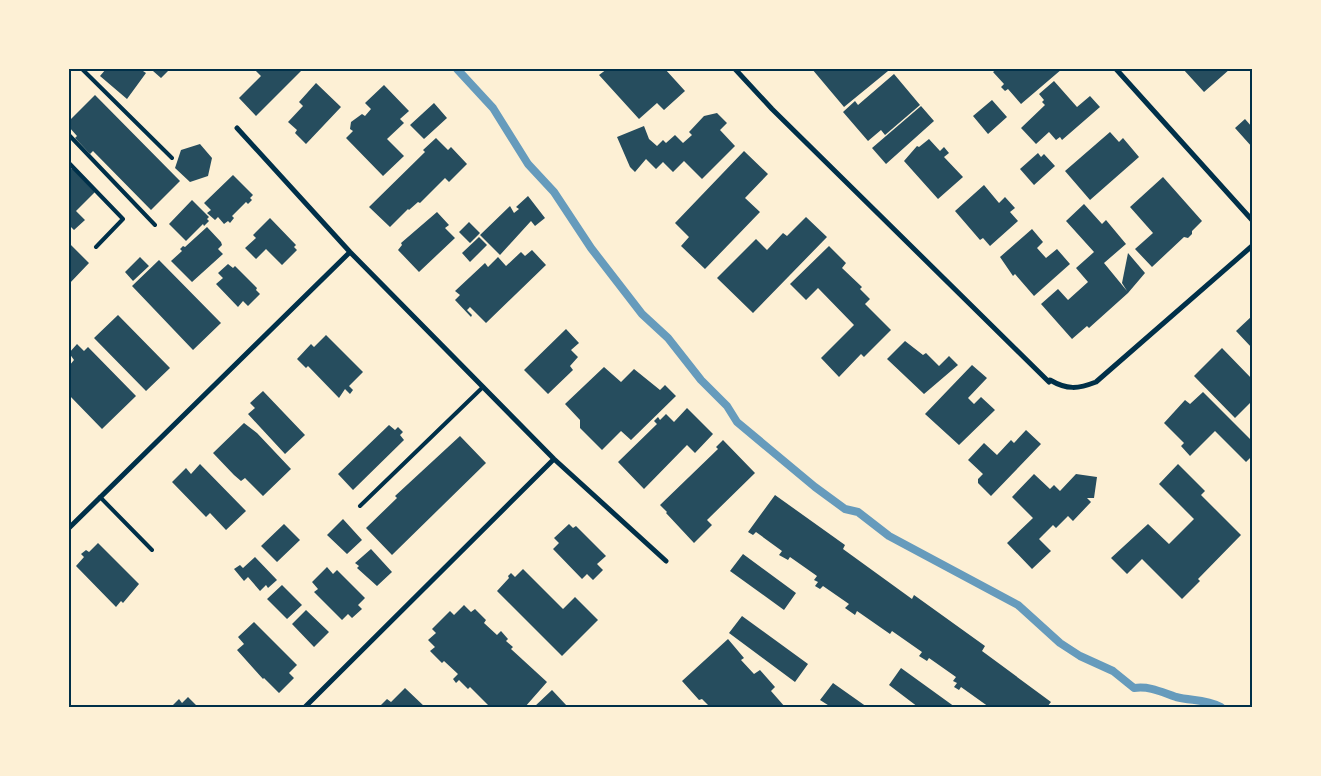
<svg xmlns="http://www.w3.org/2000/svg" width="1321" height="776" viewBox="0 0 1321 776" font-family="Cabin,sans-serif">
<rect width="100%" height="100%" fill="#fdf0d5"/>
<g fill="none" stroke-linecap="round" stroke-linejoin="round">
<!-- stream -->
<path stroke="#669bbc" stroke-width="8" d="M457,69L493,108L528,164L554,192L591,248L642,314L668,338L701,380L727,406L737,422L815,487L845,509L858,512L889,536L1018,605L1060,643L1080,656L1113,671L1134,688C1151,686 1161,692 1176,697C1192,701 1205,699 1221,707"/>
</g>
<!-- building -->
<path fill="#264d5e" d="M106,69H140L146,73L127,99L100,76Z
M156,69H175L172,71L170,69L161,78L153,71Z
M254,69H303L256,116L239,98L261,76Z
M607,69H665L685,91L664,110L657,103L639,119L599,75Z
M812,69H886L888,71L844,107Z
M997,69H1062L1021,104L1008,89L1005,91L1001,87L1004,84L993,72Z
M1183,69H1230L1204,92Z
M894,74L920,105L885,135L881,130L868,141L843,112L855,101L858,105Z
M1054,81L1077,107L1090,96L1100,107L1062,140L1060,137L1056,140L1049,132L1036,144L1021,128L1045,105L1042,102L1044,100L1039,94Z
M316,83L341,107L306,144L295,133L297,130L288,122L303,106L299,102Z
M384,85L409,111L400,119L404,123L387,139L404,156L383,176L346,138L353,131L350,129L351,122L362,114L365,116L371,109L365,103Z
M95,95L180,181L151,210L93,151L90,154L75,138L77,136L69,127V121Z
M992,100L1007,117L988,134L973,116Z
M434,103L447,118L424,139L410,125Z
M921,106L934,121L886,164L872,148Z
M717,113L727,123L720,130L735,146L702,179L684,161L673,172L663,162L656,169L646,159L635,172L630,167L617,137L644,126L649,139L657,146L663,140L666,143L675,135L683,143L692,135L689,132L704,116Z
M1245,119L1252,127V147L1235,128Z
M1110,132L1119,142L1123,138L1139,157L1090,200L1065,171Z
M436,138L448,150L451,147L467,164L449,182L445,178L420,203L418,202L409,210L408,209L390,227L369,207L425,152L423,150Z
M929,139L940,151L944,147L949,153L944,157L963,177L938,199L904,161L917,146L919,147Z
M200,144L212,158L208,176L190,182L175,168L181,150Z
M744,151L768,174L745,198L760,212L705,269L681,246L689,237L675,223Z
M1038,153L1041,157L1044,154L1055,166L1034,185L1020,169Z
M72,168L95,192L76,211L85,220L74,230L69,225V172Z
M233,175L253,195L250,198L252,200L248,204L246,202L232,216L234,218L230,223L228,221L224,224L218,217L215,220L207,213L211,210L204,203Z
M1163,177L1202,221L1192,231V234L1188,238L1184,237L1152,267L1135,249L1153,233L1130,207Z
M984,185L999,203L1005,197L1015,208L1010,212L1018,221L990,246L983,238L980,240L955,211Z
M528,196L545,218L535,226L531,221L500,255L480,235L510,206L514,213L519,209L516,207Z
M192,200L209,217L207,219L209,221L204,226L203,224L186,241L169,224Z
M1084,204L1102,224L1106,220L1126,244L1104,263L1127,291L1122,283L1128,253L1145,273L1128,293L1089,328L1087,326L1072,339L1041,304L1058,289L1068,300L1088,282L1076,268L1094,252L1066,221Z
M437,212L449,225L445,228L455,238L419,272L398,250L402,245L401,243Z
M806,217L827,237L753,313L717,278L756,239L767,250L783,233L787,236Z
M270,218L296,245L294,247L297,250L282,265L266,249L256,259L245,248L256,238L253,235Z
M469,222L480,233L470,243L459,232Z
M207,227L221,242L222,245L218,249L223,254L192,282L171,261L182,251L180,249L183,246L185,247Z
M1032,229L1043,242L1037,248L1046,258L1057,249L1070,264L1034,296L1015,274L1013,276L1000,257Z
M479,237L487,245L470,262L462,253Z
M69,243L89,263L69,284Z
M829,246L846,263L842,268L862,287L860,289L870,299L865,304L891,330L864,357L861,354L839,377L821,358L854,325L818,288L806,300L790,284Z
M532,250L546,265L486,323L470,307L467,310L472,315L471,317L455,300L460,295L455,291L485,263L488,267L498,257L506,266L521,252L525,256Z
M140,257L149,266L133,281L125,272Z
M159,260L221,323L193,350L132,286Z
M228,264L233,268L235,266L257,288L256,290L260,294L248,306L243,301L238,307L216,284L223,278L218,273Z
M118,315L170,368L146,391L94,338Z
M1252,316V348L1236,331Z
M566,329L579,343L571,350L578,357L570,366L573,370L548,394L524,370Z
M326,335L363,372L349,386L353,390L350,394L345,389L339,398L308,366L306,368L297,359L311,344L314,347Z
M905,341L923,355L926,353L939,366L949,356L958,365L924,394L887,359Z
M77,344L84,351L88,347L136,396L102,429L69,395V366L74,360L69,353Z
M1222,348L1252,379V401L1235,418L1194,376Z
M972,365L987,378L968,398L974,404L981,397L995,410L959,445L925,414Z
M604,367L621,382L634,369L660,390L665,385L676,396L631,440L621,431L602,450L580,428V420L565,404Z
M263,391L305,435L285,454L248,414L255,408L250,403Z
M1203,392L1252,441V456L1246,462L1215,431L1190,456L1181,446L1184,443L1164,423L1185,400L1190,404Z
M687,408L713,434L695,453L687,445L644,489L618,462L657,424L654,421L658,417L660,420L666,414L674,422Z
M244,423L257,433L291,469L263,496L245,478L241,481L234,475L213,453Z
M389,425L395,430L398,427L403,432L400,435L404,440L353,490L338,474Z
M1026,430L1041,444L991,496L978,483V479L983,474L968,460L984,443L997,455L1011,440L1014,443Z
M460,436L486,463L392,555L366,528L397,498L395,496Z
M723,440L755,473L707,520L712,525L694,543L666,513L667,512L660,505L718,449L716,447Z
M200,464L246,511L226,530L210,513L206,517L172,482L186,468L191,474Z
M1178,464L1205,491L1201,495L1241,535L1198,579L1200,581L1182,599L1142,559L1127,574L1111,558L1148,524L1169,544L1194,519L1159,484Z
M1034,474L1050,489L1054,485L1060,491L1076,474L1097,477L1094,498H1087L1091,502L1073,521L1068,516L1056,528L1053,525L1039,539L1051,551L1032,569L1007,543L1033,518L1012,497Z
M775,495L845,545L843,549L912,599L914,595L985,646L982,651L1051,702L1047,707H989L961,687L959,690L954,687L957,683L953,681L956,677L929,658L927,661L919,656L922,652L892,631L890,634L857,611L855,615L845,608L849,604L823,586L820,589L815,586L818,582L814,580L817,576L790,557L788,560L779,555L782,551L756,532L753,535L748,532Z
M343,519L362,540L347,554L327,535Z
M284,524L300,540L277,562L261,546Z
M569,524L573,528L576,526L606,556L597,564L603,570L593,580L587,574L582,579L553,549L559,543L554,538Z
M98,543L139,584L123,603L121,601L116,607L76,566L84,557L81,554L86,550L89,552Z
M371,549L392,572L377,586L357,568L359,566L355,563Z
M743,554L796,593L784,610L730,571Z
M255,557L277,580L268,588L266,585L260,591L248,577L244,581L234,569L240,565L243,568Z
M327,567L333,574L337,570L365,598L358,605L362,609L352,618L348,614L342,620L314,592L318,589L312,582Z
M523,569L563,609L575,597L598,620L562,656L497,591L509,578L508,576L511,573L515,577Z
M282,585L302,605L287,619L267,599Z
M464,605L471,612L475,609L486,620L484,623L497,635L501,631L508,639L506,641L513,647L511,649L547,682L525,707H490L470,687L468,689L459,680L456,683L453,679L458,674L444,661L442,663L430,651L435,647L428,640L436,633L432,629L450,611L454,615Z
M306,610L329,632L314,647L292,624Z
M742,616L808,664L795,682L729,633Z
M254,622L297,665L289,673L294,678L279,693L264,678L263,679L237,650L244,644L238,637Z
M728,639L744,658L741,660L754,674L760,670L775,687L771,691L785,707H710L702,699L699,700L682,681Z
M901,668L955,707H918L889,685Z
M833,683L867,707H831L820,700Z
M405,688L425,707H379L387,699L391,702Z
M552,690L567,706L534,707Z
M188,697L198,707H171L179,699L182,703Z"/>
<g fill="none" stroke-linecap="round" stroke-linejoin="round">
<!-- service -->
<path stroke="#003049" stroke-width="4" d="M82,69L172,158
M69,135L155,225
M69,163L123,219L96,247
M100,497L152,550
M360,506L483,387"/>
<!-- minor -->
<path stroke="#003049" stroke-width="5" d="M735,69L772,109L1049,382L1050,380C1067,390 1078,389 1096,382L1252,246
M1116,69L1252,220
M237,128L350,252L554,459L666,561
M69,528L350,252
M305,707L554,459"/>
</g>
<!-- border -->
<rect width="1321" height="776" fill="none" stroke="#fdf0d5" stroke-width="140"/>
<rect x="70" y="70" width="1181" height="636" fill="none" stroke="#003049" stroke-width="2"/>
</svg>
